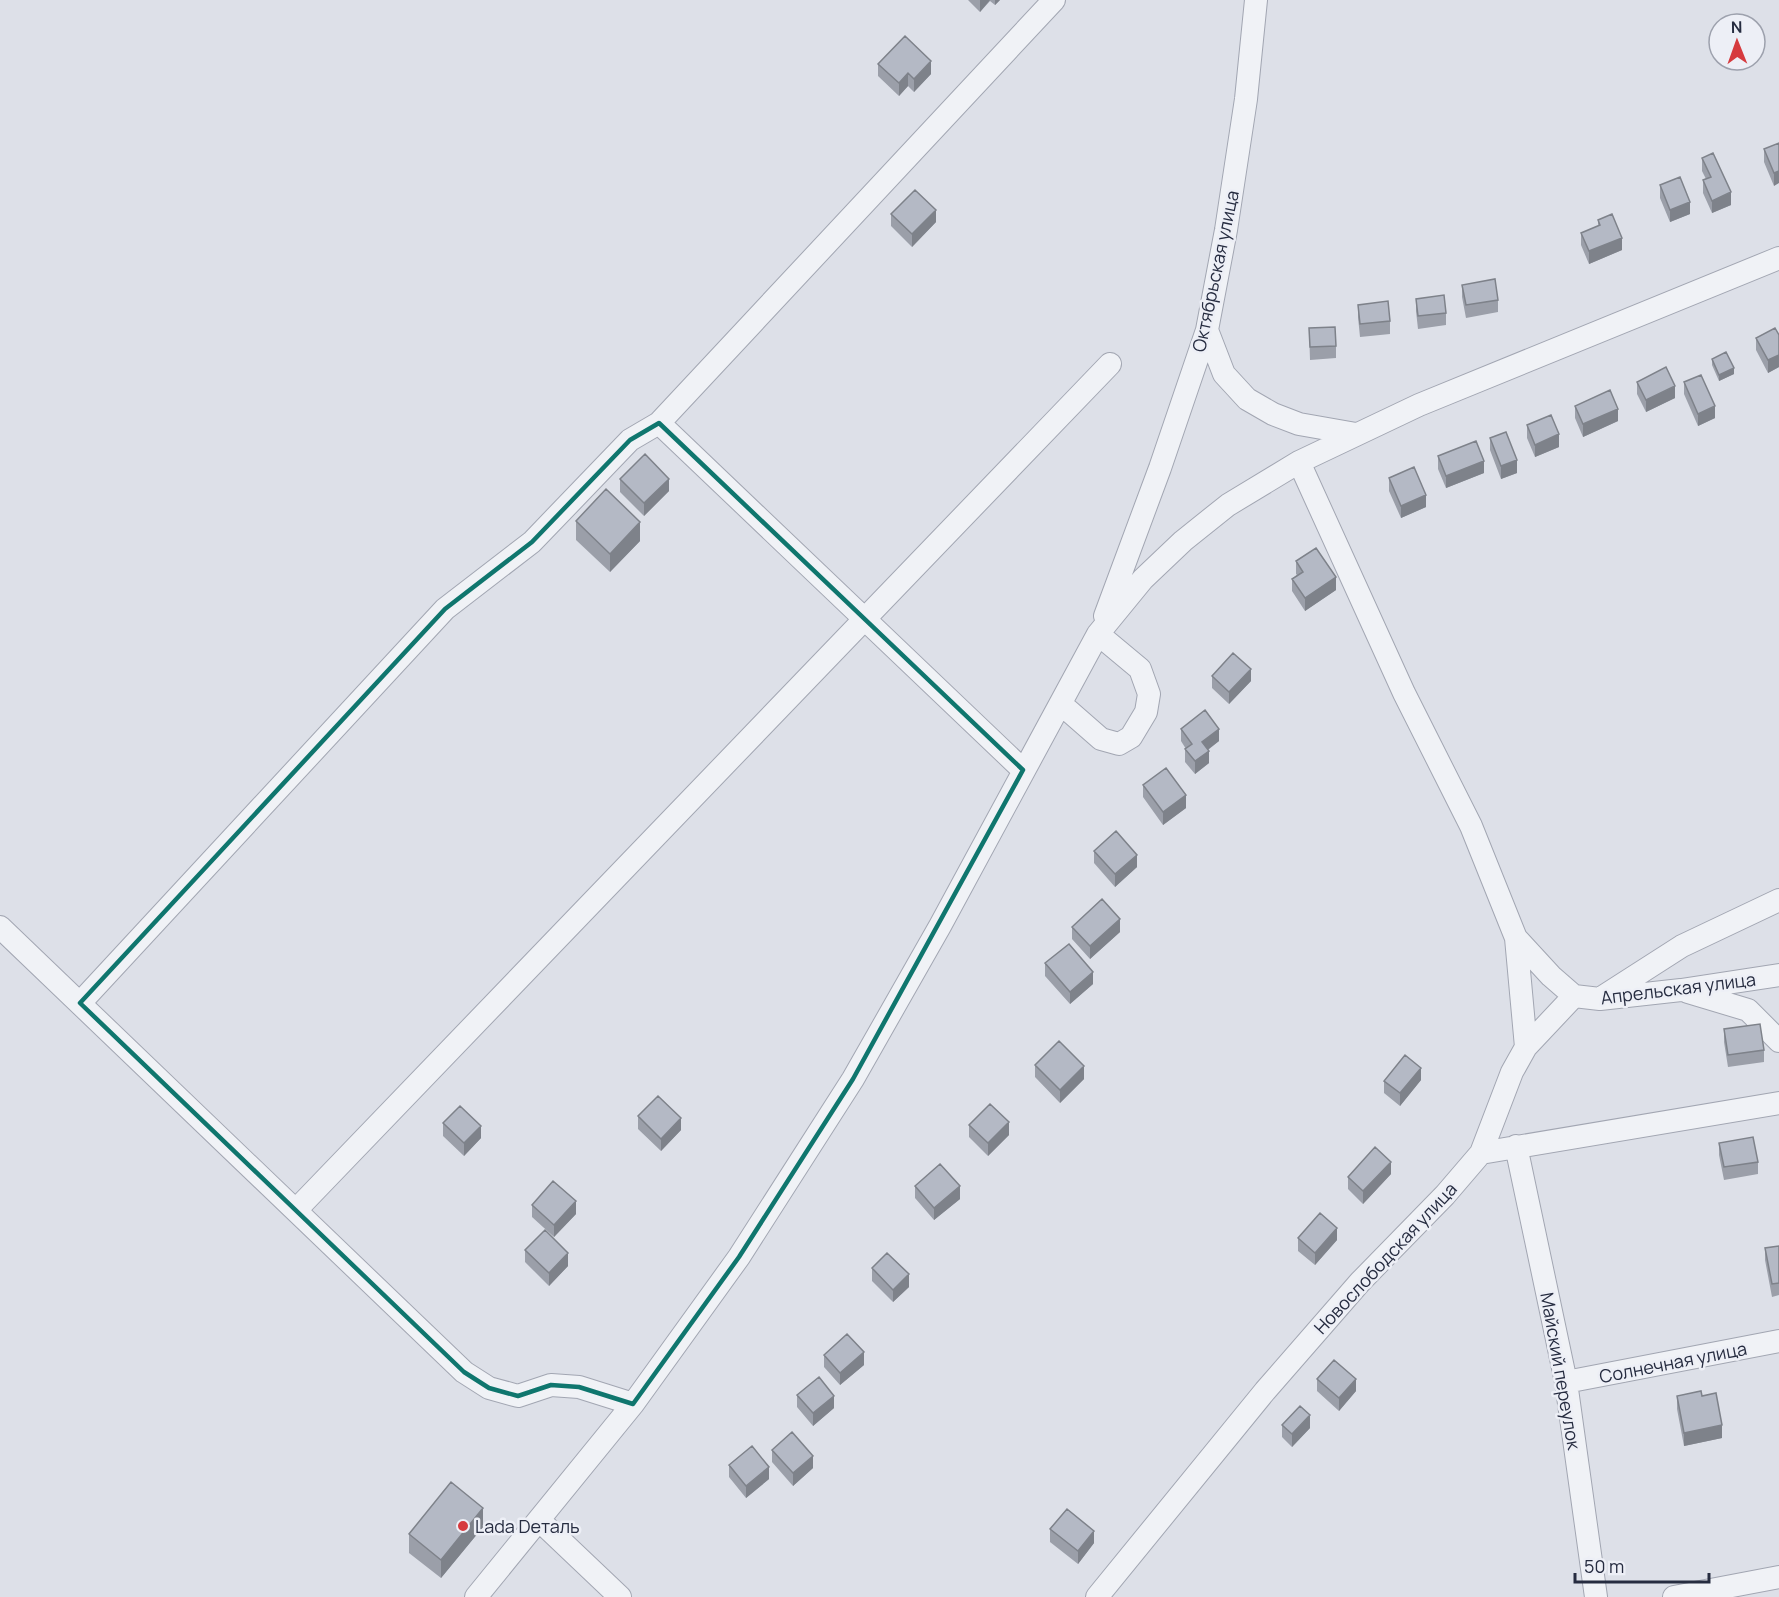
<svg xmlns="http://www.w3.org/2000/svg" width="1779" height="1597" viewBox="0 0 1779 1597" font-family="Manrope,sans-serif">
<rect width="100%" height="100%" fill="#dde0e8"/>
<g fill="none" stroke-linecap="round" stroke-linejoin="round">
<defs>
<path id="minor" d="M1207,330L1224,374L1247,399L1273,414L1299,424L1356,434
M659,423L1054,0
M1299,462L1404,693L1471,826L1516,938L1526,1047L1512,1072L1481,1153
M1105,616L1160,468L1207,330L1226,230L1246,99L1256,0
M1061,704L1101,739L1119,744L1131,737L1146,712L1149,694L1140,669L1098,634
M0,927L464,1372L489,1388L518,1396L551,1385L579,1387L633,1404
M1516,938L1551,976L1574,996
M1688,992L1748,1010L1779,1041
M1604,996L1682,946L1779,900
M80,1003L445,609L532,542L630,440L659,423L1023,770
M1526,1047L1574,996L1600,999L1681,990L1779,975
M1516,1146L1566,1382L1596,1597
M296,1210L1110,364
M1566,1382L1779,1341
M539,1520L620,1597
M476,1597L633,1404L739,1257L853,1079L940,926L1098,634L1143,579L1183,541L1228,505L1299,462L1419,405L1779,258
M1097,1597L1265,1391L1360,1282L1445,1195L1481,1153L1779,1103
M1674,1597L1779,1577"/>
</defs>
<!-- minor casing -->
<use href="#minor" stroke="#a2a6b2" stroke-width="24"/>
<!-- minor -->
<use href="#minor" stroke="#f0f2f6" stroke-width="22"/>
</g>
<!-- wall -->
<path fill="#9b9fa9" d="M968,0H1000L995,5L990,1L980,12Z
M878,64L931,74L914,92L908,86L899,96L878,76Z
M1779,143L1774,186L1764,162V149Z
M1702,158L1731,205L1712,213L1703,193V180L1706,179L1702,171Z
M1660,185L1690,214L1670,222L1660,198Z
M891,214L936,222L912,247L891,226Z
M1598,220L1622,250L1589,264L1581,245V233L1598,226Z
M1462,285L1498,300V312L1466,318L1462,297Z
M1416,299L1446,313V325L1418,329L1416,311Z
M1358,305L1390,321V334L1360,337L1358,317Z
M1309,328L1336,346V358L1310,360Z
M1779,335V367L1768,373L1756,350V338Z
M1712,359L1734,374L1719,381L1712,365Z
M1637,382L1675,398L1646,412L1637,394Z
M1684,382L1715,418L1698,426L1684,394Z
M1575,406L1618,421L1583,437L1575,418Z
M1527,425L1559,447L1535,457L1527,438Z
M1490,438L1517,473L1501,479L1490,450Z
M1438,456L1484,473L1446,488L1438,469Z
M1389,478L1426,507L1401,518L1389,491Z
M620,479L669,491L644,516L620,492Z
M576,521L640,541L610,572L576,540Z
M1296,561L1336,590L1305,611L1292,591V579L1297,575L1296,574Z
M1212,676L1251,681L1229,704L1212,688Z
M1181,729L1219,741L1208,750L1209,763L1195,774L1185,762V749H1186L1181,741Z
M1143,785L1186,808L1163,825L1143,797Z
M1094,851L1137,867L1115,887L1094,863Z
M1072,927L1120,932L1090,959L1072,939Z
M1045,963L1093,984L1070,1004L1045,976Z
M1724,1029L1764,1050V1062L1728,1067L1724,1042Z
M1035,1065L1084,1079L1060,1103L1035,1077Z
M1421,1080L1400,1106L1384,1093V1081Z
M638,1116L681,1130L661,1151L638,1129Z
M443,1123L481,1138L464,1156L443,1136Z
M969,1125L1009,1135L988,1156L969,1137Z
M1719,1143L1758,1162V1174L1724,1180L1719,1155Z
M1391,1174L1363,1204L1348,1189V1177Z
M915,1186L960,1199L934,1220L915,1198Z
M532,1205L576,1214L554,1237L532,1217Z
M1298,1238L1337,1240L1315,1265L1298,1251Z
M1779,1246V1295L1772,1297L1765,1260V1248Z
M525,1250L568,1266L549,1286L525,1262Z
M872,1268L909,1287L893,1302L872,1281Z
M824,1355L864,1365L840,1385L824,1367Z
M1317,1379L1356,1391L1339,1411L1317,1391Z
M797,1395L834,1408L813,1426L797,1407Z
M1677,1396H1702L1722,1438L1684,1446L1677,1409Z
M1282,1425L1310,1428L1292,1447L1282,1437Z
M772,1450L813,1468L793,1486L772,1462Z
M729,1465L769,1479L746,1498L729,1477Z
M483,1527L441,1578L409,1553V1534Z
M1050,1529L1094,1543L1078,1564L1050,1542Z"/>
<!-- shaded-wall -->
<path fill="#7e828a" d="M980,0H990L980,12Z
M995,0H1000L995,5Z
M931,61V74L914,92V79Z
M908,73V86L899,96V83Z
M1779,171V183L1774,186V173Z
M1731,192V205L1712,213V201Z
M1690,202V214L1670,222V210Z
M936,210V222L912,247V234Z
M1622,238V250L1589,264V251Z
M1779,355V367L1768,373V360Z
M1734,368V374L1719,381V375Z
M1675,386V398L1646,412V400Z
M1715,406V418L1698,426V414Z
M1618,409V421L1583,437V424Z
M1559,434V447L1535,457V445Z
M1517,460V473L1501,479V466Z
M1484,461V473L1446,488V476Z
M669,479V491L644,516V503Z
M1426,495V507L1401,518V506Z
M640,522V541L610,572V554Z
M1336,577V590L1305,611V598Z
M1251,669V681L1229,704V692Z
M1219,729V741L1202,754V742Z
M1209,751V763L1195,774V761Z
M1186,795V808L1163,825V812Z
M1137,855V867L1115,887V874Z
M1120,919V932L1090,959V946Z
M1093,972V984L1070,1004V992Z
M1084,1066V1079L1060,1103V1090Z
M1421,1068V1080L1400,1106V1093Z
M681,1118V1130L661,1151V1139Z
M1009,1122V1135L988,1156V1143Z
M481,1126V1138L464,1156V1143Z
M1391,1162V1174L1363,1204V1191Z
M960,1186V1199L934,1220V1208Z
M576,1201V1214L554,1237V1225Z
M1337,1228V1240L1315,1265V1253Z
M568,1253V1266L549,1286V1273Z
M909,1274V1287L893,1302V1290Z
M864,1352V1365L840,1385V1373Z
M1356,1379V1391L1339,1411V1398Z
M834,1396V1408L813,1426V1413Z
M1310,1415V1428L1292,1447V1434Z
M1722,1425V1438L1684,1446V1433Z
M813,1456V1468L793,1486V1473Z
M769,1467V1479L746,1498V1486Z
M483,1508V1527L441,1578V1560Z
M1094,1531V1543L1078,1564V1551Z"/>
<!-- building -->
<path fill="#b4b9c5" stroke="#7e828a" stroke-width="1.5" d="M905,36L931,61L914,79L908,73L899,83L878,64Z
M1779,143V171L1774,173L1764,149Z
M1713,153L1731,192L1712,201L1703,180L1711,177L1702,158Z
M1680,177L1690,202L1670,210L1660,185Z
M915,190L936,210L912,234L891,214Z
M1612,214L1622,238L1589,251L1581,233L1600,225L1598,220Z
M1495,279L1498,300L1466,305L1462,285Z
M1444,295L1446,313L1418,316L1416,299Z
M1388,301L1390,321L1360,324L1358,305Z
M1335,327L1336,346L1310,347L1309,328Z
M1775,328L1779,335V355L1768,360L1756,338Z
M1726,352L1734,368L1719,375L1712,359Z
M1666,367L1675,386L1646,400L1637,382Z
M1701,375L1715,406L1698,414L1684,382Z
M1610,390L1618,409L1583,424L1575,406Z
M1551,415L1559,434L1535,445L1527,425Z
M1506,432L1517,460L1501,466L1490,438Z
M1476,441L1484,461L1446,476L1438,456Z
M645,454L669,479L644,503L620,479Z
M1414,467L1426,495L1401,506L1389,478Z
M606,489L640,522L610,554L576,521Z
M1316,548L1336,577L1305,598L1292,579L1303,572L1296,561Z
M1233,653L1251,669L1229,692L1212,676Z
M1205,710L1219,729L1202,742L1209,751L1195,761L1185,749L1192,744L1181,729Z
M1166,768L1186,795L1163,812L1143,785Z
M1116,831L1137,855L1115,874L1094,851Z
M1102,899L1120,919L1090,946L1072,927Z
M1069,944L1093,972L1070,992L1045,963Z
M1760,1024L1764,1050L1728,1055L1724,1029Z
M1059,1041L1084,1066L1060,1090L1035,1065Z
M1405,1055L1421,1068L1400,1093L1384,1081Z
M658,1096L681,1118L661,1139L638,1116Z
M990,1104L1009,1122L988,1143L969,1125Z
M460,1106L481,1126L464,1143L443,1123Z
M1753,1137L1758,1162L1724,1167L1719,1143Z
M1375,1147L1391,1162L1363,1191L1348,1177Z
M940,1164L960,1186L934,1208L915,1186Z
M553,1181L576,1201L554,1225L532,1205Z
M1320,1213L1337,1228L1315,1253L1298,1238Z
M545,1230L568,1253L549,1273L525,1250Z
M1779,1246V1283L1772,1284L1765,1248Z
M887,1253L909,1274L893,1290L872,1268Z
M847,1334L864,1352L840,1373L824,1355Z
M1334,1360L1356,1379L1339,1398L1317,1379Z
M819,1377L834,1396L813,1413L797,1395Z
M1701,1391L1702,1396L1716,1393L1722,1425L1684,1433L1677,1396Z
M1300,1406L1310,1415L1292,1434L1282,1425Z
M792,1432L813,1456L793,1473L772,1450Z
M752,1446L769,1467L746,1486L729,1465Z
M451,1482L483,1508L441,1560L409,1534Z
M1067,1509L1094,1531L1078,1551L1050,1529Z"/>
<!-- marked area -->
<path fill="none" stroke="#0f766e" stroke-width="4.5" stroke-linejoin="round" d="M659,423L1023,770L853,1079L739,1257L633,1404L579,1387L551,1385L518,1396L489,1388L464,1372L80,1003L445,609L532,542L630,440Z"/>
<!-- markers -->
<circle fill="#d63a3e" stroke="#edeff6" stroke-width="2" cx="463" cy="1526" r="6"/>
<g text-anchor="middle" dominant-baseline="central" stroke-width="5" stroke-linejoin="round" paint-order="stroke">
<!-- street labels -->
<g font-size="18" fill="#262c40" stroke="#edeff6">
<text transform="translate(1215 271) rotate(-78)">Октябрьская улица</text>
<text transform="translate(1678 988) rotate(-7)">Апрельская улица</text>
<text transform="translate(1385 1258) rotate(-47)">Новослободская улица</text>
<text transform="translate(1673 1362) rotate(-11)">Солнечная улица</text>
<text transform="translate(1561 1371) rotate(80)">Майский переулок</text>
</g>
<!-- poi labels -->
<g font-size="18" fill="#262c40" stroke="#edeff6" text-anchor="start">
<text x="475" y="1526">Lada Dеталь</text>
</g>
</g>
<!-- north arrow -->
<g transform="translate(1737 42) rotate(359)"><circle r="28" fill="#edeff6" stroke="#9da1ad" stroke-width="1.5"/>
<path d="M0-4.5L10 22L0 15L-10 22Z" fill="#d63a3e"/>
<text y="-9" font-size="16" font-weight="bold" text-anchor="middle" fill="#262c40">N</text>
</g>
<!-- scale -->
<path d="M1575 1573v9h134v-9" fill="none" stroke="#262c40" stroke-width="3"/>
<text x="1584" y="1573" font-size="18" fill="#262c40" stroke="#edeff6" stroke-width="4.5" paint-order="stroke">50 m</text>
</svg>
